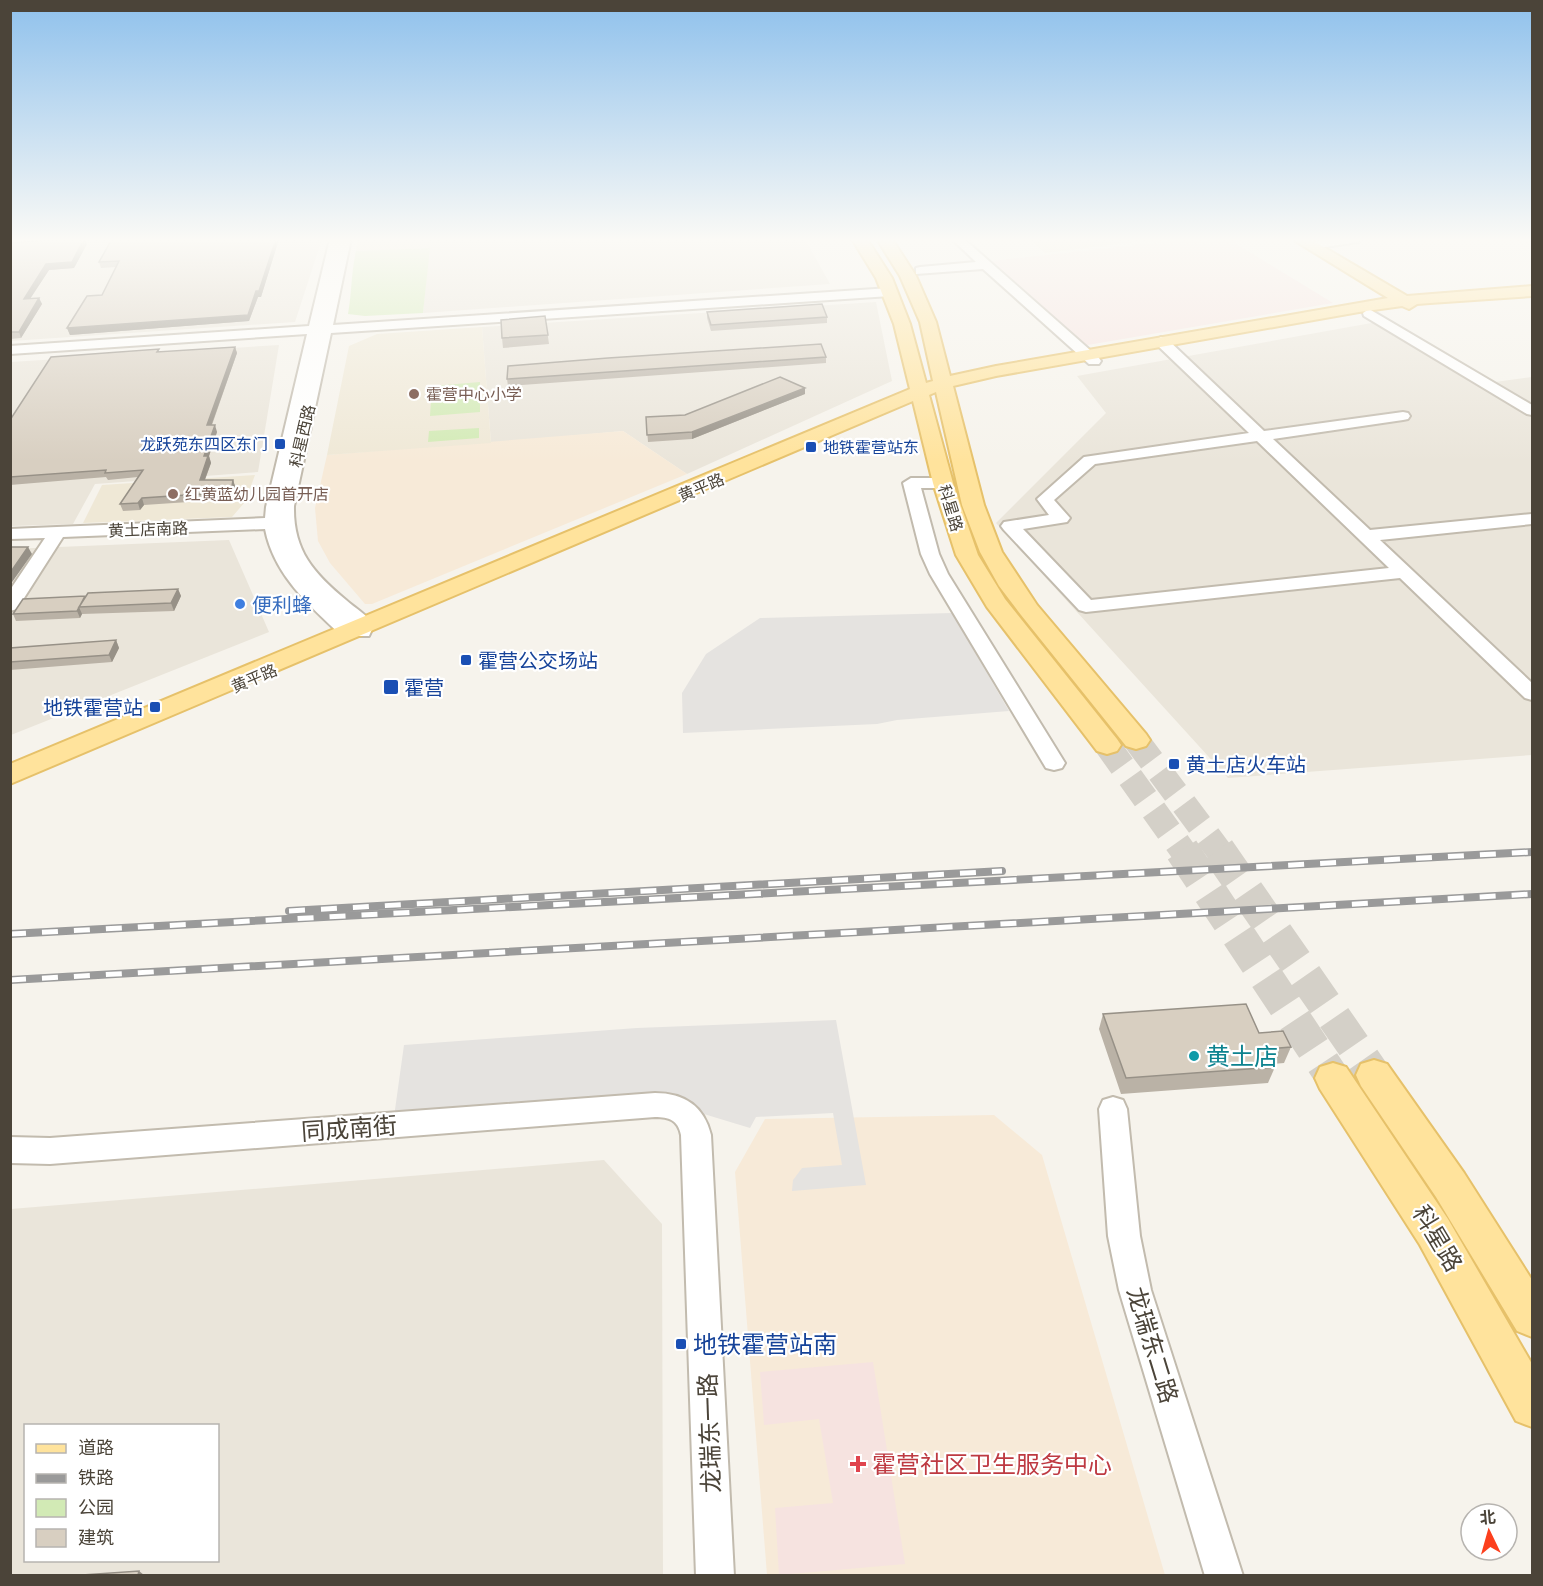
<svg xmlns="http://www.w3.org/2000/svg" width="1543" height="1586" viewBox="0 0 1543 1586" font-family="Quicksand,'Noto Sans SC',sans-serif">
<rect width="100%" height="100%" fill="#f6f3ec"/>
<!-- residential -->
<path fill="#eae5da" fill-rule="evenodd" d="M72,239H322L295,322L11,341V243Z
M430,239H805L830,284L423,313Z
M876,302L892,381L687,474L623,431L491,443L482,327Z
M1377,322L1532,415V755L1228,778L996,523L1106,413L1077,376Z
M279,345L258,472L95,484L73,524L11,526V362Z
M1532,377V405L1495,382Z
M229,540L269,632L11,735L10,549Z
M604,1160L662,1224L663,1575L11,1576V1209ZM26,1426H218V1560H26Z"/>
<!-- commercial -->
<path fill="#f7ead8" d="M623,431L687,474L372,604H365L330,563L318,541L315,508L327,455Z
M994,1115L1042,1155L1165,1575H767L735,1172L765,1119Z"/>
<!-- education -->
<path fill="#efe8d6" d="M358,239H430V248L356,251Z
M1029,239H1158L1045,253Z
M482,327L491,443L327,455L349,346L377,334Z
M255,475L245,502L232,517L83,523L102,485Z"/>
<!-- medical -->
<path fill="#f6e3e0" d="M1190,239H1228L1333,303L1082,346L992,261Z
M873,1362L905,1564L779,1575L775,1508L833,1503L819,1419L764,1425L760,1372Z"/>
<!-- green -->
<path fill="#d2eab5" d="M430,248L423,313L365,316L348,314C352,292 351,273 356,251Z
M480,382V412L430,416L432,386Z
M479,428V438L428,442L429,431Z"/>
<!-- parking -->
<path fill="#e5e3e0" d="M952,613L1009,711L897,720L877,724L683,733L682,693L706,654L760,618Z
M836,1020L866,1185L792,1191L793,1180L802,1168L842,1165L833,1113L756,1117L750,1128L661,1101L393,1124L404,1045L637,1028Z"/>
<g fill="none" stroke-linecap="round" stroke-linejoin="round">
<!-- major-tunnel-far1 -->
<path stroke="#d4d0c8" stroke-width="26" stroke-dasharray="26 14" stroke-linecap="butt" d="M1136,740L1219,851
M1107,745L1183,851"/>
<!-- major-tunnel -->
<path stroke="#d4d0c8" stroke-width="34" stroke-dasharray="34 17" stroke-linecap="butt" d="M1182,850L1333,1078
M1218,850L1374,1075"/>
<defs>
<path id="minor" d="M330,239H351L333,325L890,288L896,292L890,296L331,333L294,506C293,550 313,573 346,600C355,608 367,615 374,625L369,636H342C309,605 274,575 265,529L63,537L17,609L10,611V590L45,538L10,539V529L265,518L266,507L307,334L10,354V346L309,326Z
M952,239H964L1099,358L1101,361L1099,364H1089L983,269L916,274V268L920,267L976,262Z
M1331,239H1363L1358,242L1311,249L1305,246L1311,243Z
M1369,309L1532,405V415L1527,414L1364,316L1363,313Z
M1161,337L1166,338L1264,431L1403,412L1408,413L1410,416L1408,419L1403,420L1273,439L1370,530L1532,514V524L1380,540L1532,683V700L1525,698L1400,578L1086,612L1079,610L1004,530L1001,526L1004,522L1049,515L1037,499L1084,457L1249,433L1156,344L1154,341ZM1257,441L1389,568L1091,600L1023,529L1067,522L1070,518L1054,500L1095,464Z
M911,478H943L951,483L943,488H921L939,554L948,574L1065,763L1062,768L1054,770L1046,768L930,574L921,554L903,483Z
M655,1093C684,1093 704,1106 711,1135L734,1576H696L681,1135C678,1120 669,1117 655,1117L50,1164L10,1163V1137L50,1138Z
M1113,1097L1123,1100L1127,1109L1140,1236L1151,1290L1243,1576H1205L1119,1290L1108,1236L1099,1109L1103,1100Z"/>
<path id="major" d="M852,239H867L892,278L910,324L926,383L933,381L920,322L900,276L877,239H892L916,276L936,322L950,376L996,366L1388,298L1292,239H1310L1407,296L1532,286V296L1430,303L1417,304L1409,309L1402,306L1359,312L996,376L953,386L984,505L1002,552L1037,605L1146,734L1150,740L1146,746L1136,749L1126,746L1021,615L999,586L980,552L962,505L936,392L929,395L953,483L978,555L1005,599L1117,739L1121,745L1117,751L1107,754L1097,751L987,607L956,555L933,483L913,401L10,784V764L910,389L894,324L876,278Z
M1374,1060L1387,1064L1464,1173L1532,1280V1337L1517,1331L1436,1197L1361,1086L1356,1075L1361,1064Z
M1333,1063L1346,1067L1448,1219L1532,1364V1427L1516,1421L1420,1245L1320,1089L1315,1078L1320,1067Z"/>
</defs>
<!-- minor casing -->
<use href="#minor" stroke="#c2bbae" stroke-width="4"/>
<!-- major casing -->
<use href="#major" stroke="#e6c16a" stroke-width="4"/>
<!-- minor -->
<use href="#minor" fill="#fff" fill-rule="evenodd"/>
<!-- major -->
<use href="#major" fill="#ffe39c" fill-rule="evenodd"/>
<defs>
<path id="rail" d="M289,911L1002,871
M10,934L1532,852
M10,980L1532,894"/>
</defs>
<!-- rail casing -->
<use href="#rail" stroke="#9a9a9a" stroke-width="8"/>
<!-- rail -->
<use href="#rail" stroke="#fff" stroke-width="5" stroke-dasharray="16" stroke-linecap="butt"/>
</g>
<!-- wall -->
<path fill="#bab2a6" d="M64,239H85L87,244L74,268L49,270L30,299L39,298L42,304L21,338L10,339V243Z
M112,239H279L261,297H258L249,321L70,335L67,328L102,295L116,267L101,268L99,262Z
M707,312L827,317V323L711,331L707,318Z
M545,316L549,344L503,348L502,338Z
M235,347L237,353L212,425L217,432L209,456L211,463L205,480H233L235,486L233,499L144,505L140,510L123,511L120,504L138,477L108,480L106,477L10,485V420L160,352Z
M826,357V363L508,386L507,379Z
M805,394L692,439L648,442L646,417L685,415Z
M178,589L181,596L174,611L82,614L80,618L16,621L13,614L85,596Z
M116,640L119,648L112,662L10,670V648Z
M1103,1014L1259,1033L1291,1047L1284,1063L1273,1064L1275,1067L1268,1083L1121,1094L1099,1029Z"/>
<!-- shaded-wall -->
<path fill="#979187" d="M84,239H85L87,244L74,268L49,270L26,305L24,299L46,264Z
M276,239H279L261,297H258L249,321L70,335L67,328Z
M39,298L42,304L21,338L19,332Z
M235,347L237,353L209,432L207,425Z
M805,388V394L692,439V432Z
M215,425L217,432L209,456L211,463L202,487L200,480L204,456Z
M233,480L235,486L233,499L231,492Z
M142,498L144,505L140,510L138,503Z
M28,547L32,554L10,585V573Z
M178,589L181,596L174,611L171,603Z
M85,596L79,607L82,614L80,618L77,611Z
M116,640L119,648L112,662L109,655Z
M139,1571L144,1575H138Z"/>
<!-- building -->
<path fill="#d8cfc1" stroke="#979187" stroke-width="1.5" d="M64,239H84L72,262L46,264L24,299L39,298L19,332H10V243Z
M112,239H276L259,291H256L248,315L67,328L87,296L102,295L119,261L99,262Z
M822,304L827,317L711,325L707,312Z
M545,316L548,335L502,338L501,320Z
M821,344L826,357L507,379L508,366L608,358Z
M235,347L207,425H215L204,456H208L200,480H233L231,492L142,498L138,503L120,504L143,470L105,473L106,470L10,477V420L51,357L159,349L157,352Z
M780,377L805,388L692,432L647,435L646,417L685,415Z
M10,547H28L10,573Z
M178,589L171,603L79,607L88,593Z
M85,596L77,611L13,614L23,599Z
M116,640L109,655L10,662V648Z
M1246,1004L1259,1033L1283,1031L1291,1047L1266,1049L1275,1067L1126,1078L1103,1014Z
M139,1571L138,1575H82Z"/>
<!-- sky -->
<linearGradient id="sky" x2="0" y2="1"><stop stop-color="#8fc1ec"/><stop offset="0.52" stop-color="#fbfaf6"/><stop offset="1" stop-color="#fbfaf6" stop-opacity="0"/></linearGradient>
<rect width="1543" height="462" fill="url(#sky)"/>
<!-- markers -->
<g fill="#8d6e63" stroke="#fff" stroke-width="2">
<circle cx="414" cy="394" r="6"/>
<circle cx="173" cy="494" r="6"/>
</g>
<g fill="#1a4fb4" stroke="#fff" stroke-width="2">
<rect x="274" y="438" width="12" height="12" rx="3"/>
<rect x="805" y="441" width="12" height="12" rx="3"/>
<rect x="460" y="654" width="12" height="12" rx="3"/>
<rect x="383" y="679" width="16" height="16" rx="3"/>
<rect x="149" y="701" width="12" height="12" rx="3"/>
<rect x="1168" y="758" width="12" height="12" rx="3"/>
<rect x="675" y="1338" width="12" height="12" rx="3"/>
</g>
<circle fill="#3f7fe0" stroke="#fff" stroke-width="2" cx="240" cy="604" r="6"/>
<circle fill="#0f9aa8" stroke="#fff" stroke-width="2" cx="1194" cy="1056" r="6"/>
<path fill="#e0444e" stroke="#fff" stroke-width="2" d="M855 1455h6v6h6v6h-6v6h-6v-6h-6v-6h6z"/>
<g text-anchor="middle" dominant-baseline="central" stroke-width="4.5" stroke-linejoin="round" paint-order="stroke">
<!-- far-education labels -->
<g font-size="16" fill="#785e54" stroke="#fff" text-anchor="start">
<text x="426" y="394">霍营中心小学</text>
<text x="185" y="494">红黄蓝幼儿园首开店</text>
</g>
<!-- far-street labels -->
<g font-size="16" fill="#4b4439" stroke="#fff">
<text transform="translate(302 436) rotate(-77)">科星西路</text>
<text transform="translate(701 487) rotate(-23)">黄平路</text>
<text transform="translate(951 508) rotate(73)">科星路</text>
<text transform="translate(148 529) rotate(-2)">黄土店南路</text>
<text transform="translate(254 678) rotate(-23)">黄平路</text>
</g>
<!-- far-transit labels -->
<g font-size="16" fill="#164399" stroke="#fff" text-anchor="end">
<text x="268" y="444">龙跃苑东四区东门</text>
<text x="823" y="447" text-anchor="start">地铁霍营站东</text>
</g>
<!-- shop labels -->
<g font-size="20" fill="#366cbe" stroke="#fff" text-anchor="start">
<text x="252" y="604">便利蜂</text>
</g>
<!-- transit labels -->
<g font-size="20" fill="#164399" stroke="#fff" text-anchor="start">
<text x="478" y="660">霍营公交场站</text>
<text x="404" y="687">霍营</text>
<text x="143" y="707" text-anchor="end">地铁霍营站</text>
<text x="1186" y="764">黄土店火车站</text>
</g>
<!-- near-culture labels -->
<g font-size="24" fill="#0d838f" stroke="#fff" text-anchor="start">
<text x="1206" y="1056">黄土店</text>
</g>
<!-- near-street labels -->
<g font-size="24" fill="#4b4439" stroke="#fff">
<text transform="translate(349 1128) rotate(-4)">同成南街</text>
<text transform="translate(1438 1238) rotate(59)">科星路</text>
<text transform="translate(1153 1345) rotate(73)">龙瑞东二路</text>
<text transform="translate(709 1433) rotate(-92)">龙瑞东一路</text>
</g>
<!-- near-transit labels -->
<g font-size="24" fill="#164399" stroke="#fff" text-anchor="start">
<text x="693" y="1344">地铁霍营站南</text>
</g>
<!-- near-health labels -->
<g font-size="24" fill="#be3a42" stroke="#fff" text-anchor="start">
<text x="872" y="1464">霍营社区卫生服务中心</text>
</g>
</g>
<!-- border -->
<rect width="1543" height="1586" fill="none" stroke="#4b4439" stroke-width="24"/>
<!-- legend -->
<rect x="24" y="1424" width="195" height="138" fill="#ffffff" stroke="#b7b4b0" stroke-width="1.5"/>
<rect x="36" y="1444" width="30" height="9" fill="#ffe39c" stroke="#b7b4b0" stroke-width="1.5"/>
<text x="78" y="1454" font-size="18" fill="#4b4439">道路</text>
<rect x="36" y="1474" width="30" height="9" fill="#9a9a9a" stroke="#b7b4b0" stroke-width="1.5"/>
<text x="78" y="1484" font-size="18" fill="#4b4439">铁路</text>
<rect x="36" y="1499" width="30" height="18" fill="#d2eab5" stroke="#b7b4b0" stroke-width="1.5"/>
<text x="78" y="1514" font-size="18" fill="#4b4439">公园</text>
<rect x="36" y="1529" width="30" height="18" fill="#d8cfc1" stroke="#b7b4b0" stroke-width="1.5"/>
<text x="78" y="1544" font-size="18" fill="#4b4439">建筑</text>
<!-- north arrow -->
<g transform="translate(1489 1532) rotate(355)"><circle r="28" fill="#ffffff" stroke="#b7b4b0" stroke-width="1.5"/>
<path d="M0-4.5L10 22L0 15L-10 22Z" fill="#fc3f1d"/>
<text y="-9" font-size="16" font-weight="bold" text-anchor="middle" fill="#4b4439">北</text>
</g>
</svg>
